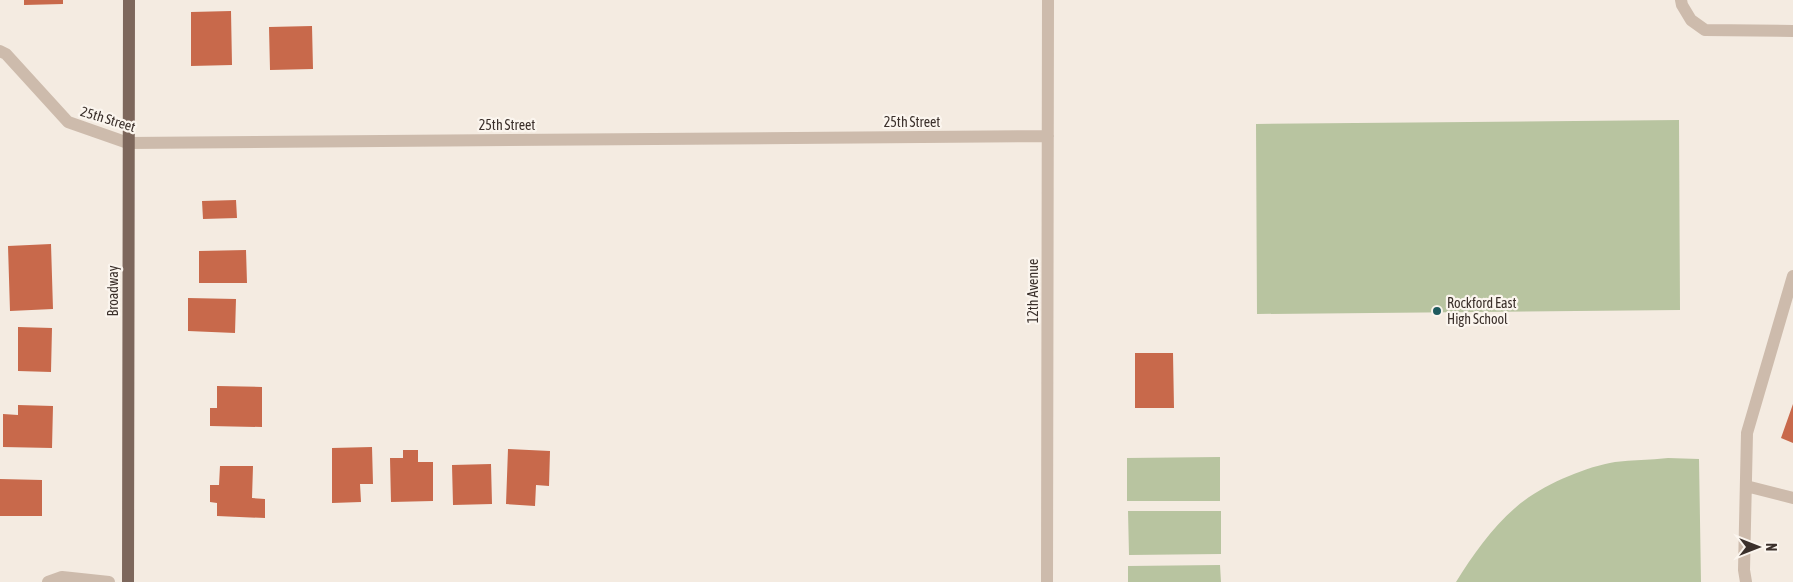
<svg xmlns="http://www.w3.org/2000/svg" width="1793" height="582" viewBox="0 0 1793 582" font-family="'Asap Condensed',sans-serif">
<rect width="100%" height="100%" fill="#f4ebe1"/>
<!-- green -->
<path fill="#b8c4a0" d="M1679,120L1680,310L1257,314L1256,124Z
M1220,457V501H1127V458Z
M1668,458L1699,459L1701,582H1456C1472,556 1492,528 1515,508C1538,487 1584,467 1615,462C1632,460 1650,460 1668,458Z
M1128,511H1221V554L1129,555Z
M1220,565L1221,582H1128V566Z"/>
<!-- building -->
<path fill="#c8694b" d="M24,0H63V4L24,5Z
M231,11L232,65L191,66V12Z
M312,26L313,69L270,70L269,27Z
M236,200L237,218L203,219L202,201Z
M51,244L53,309L10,311L8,246Z
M246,250L247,283H199V251Z
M188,298L236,299L235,333L188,331Z
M18,327L52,328L51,372L18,371Z
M1135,353H1173L1174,408H1135Z
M217,386L262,387V427L210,426V408H217Z
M1793,404V443L1781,438Z
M18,405L53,406L52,448L3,447V414L18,415Z
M372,447L373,484H360L361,502L332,503V448Z
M508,449L550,451L549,486L536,485L535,506L506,504Z
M403,450H418V462H433V501L391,502L390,458H403Z
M491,464L492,504L453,505L452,465Z
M220,466H253L252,498L265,499V518L217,516V503L210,502V485H219Z
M0,479L42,480V516H0Z"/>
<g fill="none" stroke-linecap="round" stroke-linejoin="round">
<!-- minor -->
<path stroke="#cdbbac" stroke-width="12" d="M1681,0L1682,5L1691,20L1705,30L1793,31
M0,51L6,54L68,122L128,143L1048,136
M1746,486L1793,498
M48,582L62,577L109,582
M1047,582L1048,0
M1746,582L1744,570L1747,433L1793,276"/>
<!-- major -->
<path stroke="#7d675c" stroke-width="12" d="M128,582L129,0"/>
</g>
<!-- markers -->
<circle fill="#1f5a5e" stroke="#fbf5ee" stroke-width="2" cx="1437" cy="311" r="5"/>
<g text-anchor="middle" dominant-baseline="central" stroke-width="4.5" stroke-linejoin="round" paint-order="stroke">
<!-- street labels -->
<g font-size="14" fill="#3b302b" stroke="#fbf5ee">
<text transform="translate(108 119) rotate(17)">25th Street</text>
<text x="912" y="122">25th Street</text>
<text x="507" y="125">25th Street</text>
<text transform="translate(113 291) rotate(-90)">Broadway</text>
<text transform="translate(1033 291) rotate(-90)">12th Avenue</text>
</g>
<!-- poi labels -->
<g font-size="14" fill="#3b302b" stroke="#fbf5ee" text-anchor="start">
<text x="1447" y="303">Rockford East<tspan x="1447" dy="16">High School</tspan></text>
</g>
</g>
<!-- north arrow -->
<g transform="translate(1758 547) rotate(90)" stroke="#fbf5ee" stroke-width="4" paint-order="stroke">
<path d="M0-4L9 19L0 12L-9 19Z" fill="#3b302b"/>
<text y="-8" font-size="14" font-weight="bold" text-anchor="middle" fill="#3b302b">N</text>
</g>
</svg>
